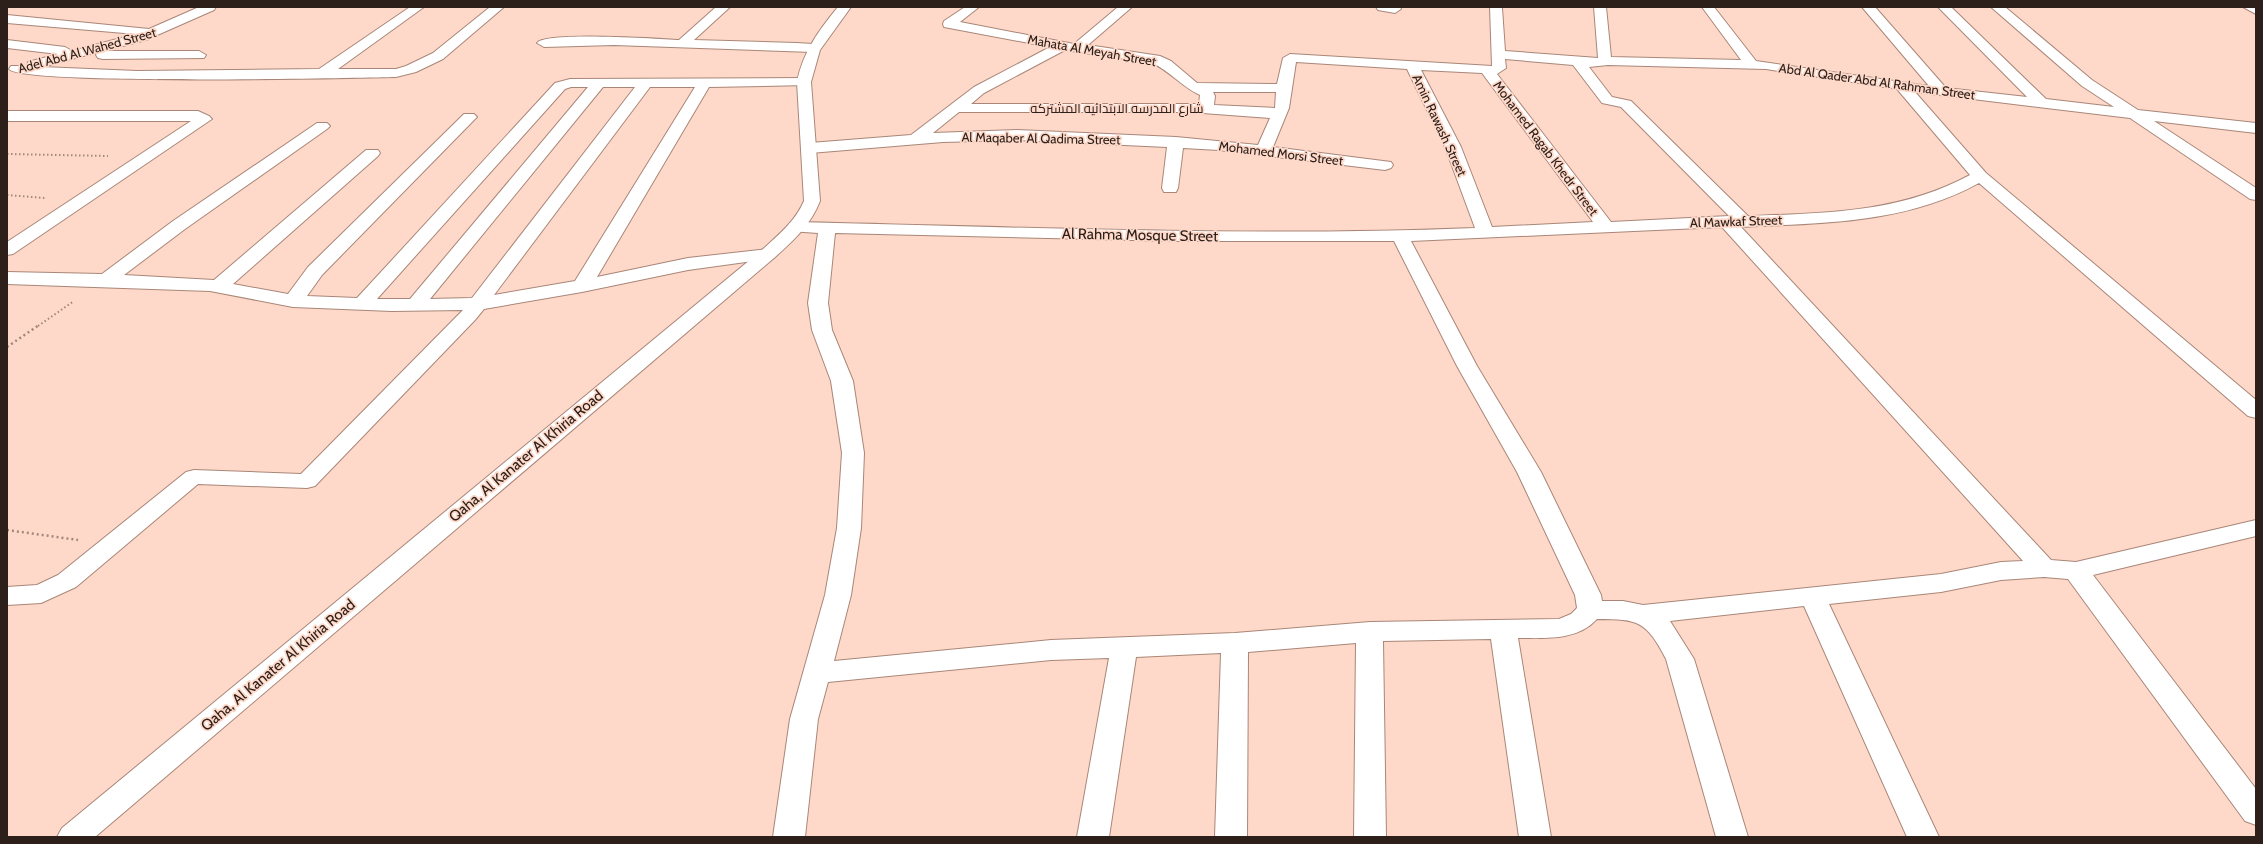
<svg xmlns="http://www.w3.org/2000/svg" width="2263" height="844" viewBox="0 0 2263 844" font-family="Cabin,Cairo,sans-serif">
<rect width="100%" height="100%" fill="#fed9c9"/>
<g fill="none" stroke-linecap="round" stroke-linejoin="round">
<defs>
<path id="street" d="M199,7H216L214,10L146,40L103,51H199L206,55L204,58L103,59L98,58L96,55L98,52L42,67L137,71L319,69L410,7H424L338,69H396L406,66L433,53L490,7H504L443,59L416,72L396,77C354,78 20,85 9,69L11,66H27L28,62L58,54L7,48V40L65,47L72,51L136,34L7,23V15L149,29Z
M716,7H730L694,40L797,43L813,44L820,48L813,52L614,45L544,47L537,43C545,31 659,39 679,40Z
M965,7H979L960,22L1074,44L1118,7H1132L1088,45L1160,56L1171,61L1197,83L1277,84L1283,58L1290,54L1492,66L1490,7L1502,8L1505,51L1598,58L1594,7H1606L1611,57L1741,60L1702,7H1714L1756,61L1929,86L1862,7H1875L1946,88L2027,97L1938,7H1951L2046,99L2114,107L2082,86L1991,7H2005L2092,80L2138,110L2256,123V133L2154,121L2256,188V200L2250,199L2130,118L1915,92L1986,173L2256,400V418L2248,416L1979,183C1905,224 1822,223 1741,227L2051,560L2076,562L2256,520V536L2093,575L2256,789V825L2245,821L2068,579L2044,577L2001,580L1941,592L1829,604L1939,837H1907L1804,606L1670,621L1694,659L1748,837H1716L1666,659C1646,621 1639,619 1597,619C1577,641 1545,638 1518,638L1551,837H1519L1491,639L1383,641L1386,837H1354L1356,643L1248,652L1247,837H1215L1221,653L1136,657L1109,837H1077L1109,658L1051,660L828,682L818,719L805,837H773L790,719L825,595L837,528L842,453L831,381L812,330L808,303L818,233L790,231L787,227L790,223L796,222C1022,227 1249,237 1475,228L1445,147L1407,69L1296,62L1289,108L1273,147L1391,162L1393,165L1391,168L1385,170L1219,150L1183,148L1178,188L1176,192H1164L1162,188L1167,147L1017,140L943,142L810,153L804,151L802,148L804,145L810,143L911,135L974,87L1050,47L944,27L943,24L944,21ZM1065,50L1152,63C1170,71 1182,87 1200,95L1199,104H971L984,93ZM1505,59L1573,65L1602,103L1621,107L1729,216L1611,222L1497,74L1506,68ZM1608,65L1766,69L1897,89L1970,175C1900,213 1825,213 1748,216L1631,101L1612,97L1589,67ZM1421,70L1482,73L1593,222L1492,227L1461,147ZM1213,92H1276L1275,108L1214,105L1215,96ZM959,112H1189L1270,118L1258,145L1176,137L1017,130L933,133ZM1722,227L2023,561L2001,562L1941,574L1643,605L1623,601H1602L1601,595L1541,472L1477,366L1411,241ZM835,233L1174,241H1394L1457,366L1517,472L1575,595L1577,608L1571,614L1559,619L1370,622L1235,633L1051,640L834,661L851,595L861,528L864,453L853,381L832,330L828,303Z
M1376,7H1400L1401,9L1395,13L1378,10Z
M2243,7H2256V14Z
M804,78L811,82L809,85L709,87L597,277L688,258L768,249L774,250L777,254L774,258L688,270L582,292L484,309L475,320L315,486L307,488L198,484L76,587L41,603L7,605V587L37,585L58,575L186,472L194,470L301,474L463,310L392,311L293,307L210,291L7,284V272L102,274L173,221L317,123H327L330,126L327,129L185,229L124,275L214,280L366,150H378L380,153L378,156L233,284L288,294L308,267L464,114H474L477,117L474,120L322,275L307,296L357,298L555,83L570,79ZM571,87H588L410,299H377L565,89ZM603,87H635L472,298L430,299ZM650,87H695L575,281L494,295Z
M7,111H198L209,116L212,119L13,254L7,255V242L191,121H7Z"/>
<path id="secondary" d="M838,7H851L820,50L811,82L820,201C811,225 793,241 774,258L95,837H57L62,828L762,250C778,235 795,222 804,201L797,82C803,52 819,30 838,7Z"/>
</defs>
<!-- street casing -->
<use href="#street" stroke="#a98678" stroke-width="2"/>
<!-- secondary casing -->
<use href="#secondary" stroke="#a98678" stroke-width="2"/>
<!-- path-far1 -->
<path stroke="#a2887c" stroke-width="2" stroke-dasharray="1.5 2.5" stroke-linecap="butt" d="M7,154L108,156
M7,195L45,198
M38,326L74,301"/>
<!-- path -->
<path stroke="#a2887c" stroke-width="2.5" stroke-dasharray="2 3" stroke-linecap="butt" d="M7,347L39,325
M7,530L78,540"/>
<!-- street -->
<use href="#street" fill="#fff" fill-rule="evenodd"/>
<!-- secondary -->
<use href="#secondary" fill="#fff" fill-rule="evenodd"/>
</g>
<g text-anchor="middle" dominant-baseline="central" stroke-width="3.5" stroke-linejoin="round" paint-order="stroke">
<!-- far-street labels -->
<g font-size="13" fill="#2d201a" stroke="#fed9c9">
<text transform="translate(87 50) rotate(-15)">Adel Abd Al Wahed Street</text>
<text transform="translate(1092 50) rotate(10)">Mahata Al Meyah Street</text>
<text transform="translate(1877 81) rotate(8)">Abd Al Qader Abd Al Rahman Street</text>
<text x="1117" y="108">شارع المدرسه الابتدائيه المشتركه</text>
<text transform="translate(1440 125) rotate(65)">Amin Rawash Street</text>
<text transform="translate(1041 138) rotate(1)">Al Maqaber Al Qadima Street</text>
<text transform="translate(1546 148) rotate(53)">Mohamed Ragab Khedr Street</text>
<text transform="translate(1281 153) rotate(7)">Mohamed Morsi Street</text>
<text transform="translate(1736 221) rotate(-2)">Al Mawkaf Street</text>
</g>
<!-- street labels -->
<g font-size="15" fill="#2d201a" stroke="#fed9c9">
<text transform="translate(1140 235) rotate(1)">Al Rahma Mosque Street</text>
<text transform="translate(526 456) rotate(-40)">Qaha, Al Kanater Al Khiria Road</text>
<text transform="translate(278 665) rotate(-40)">Qaha, Al Kanater Al Khiria Road</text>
</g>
</g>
<!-- border -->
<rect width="2263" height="844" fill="none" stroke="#2d201a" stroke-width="16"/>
</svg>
